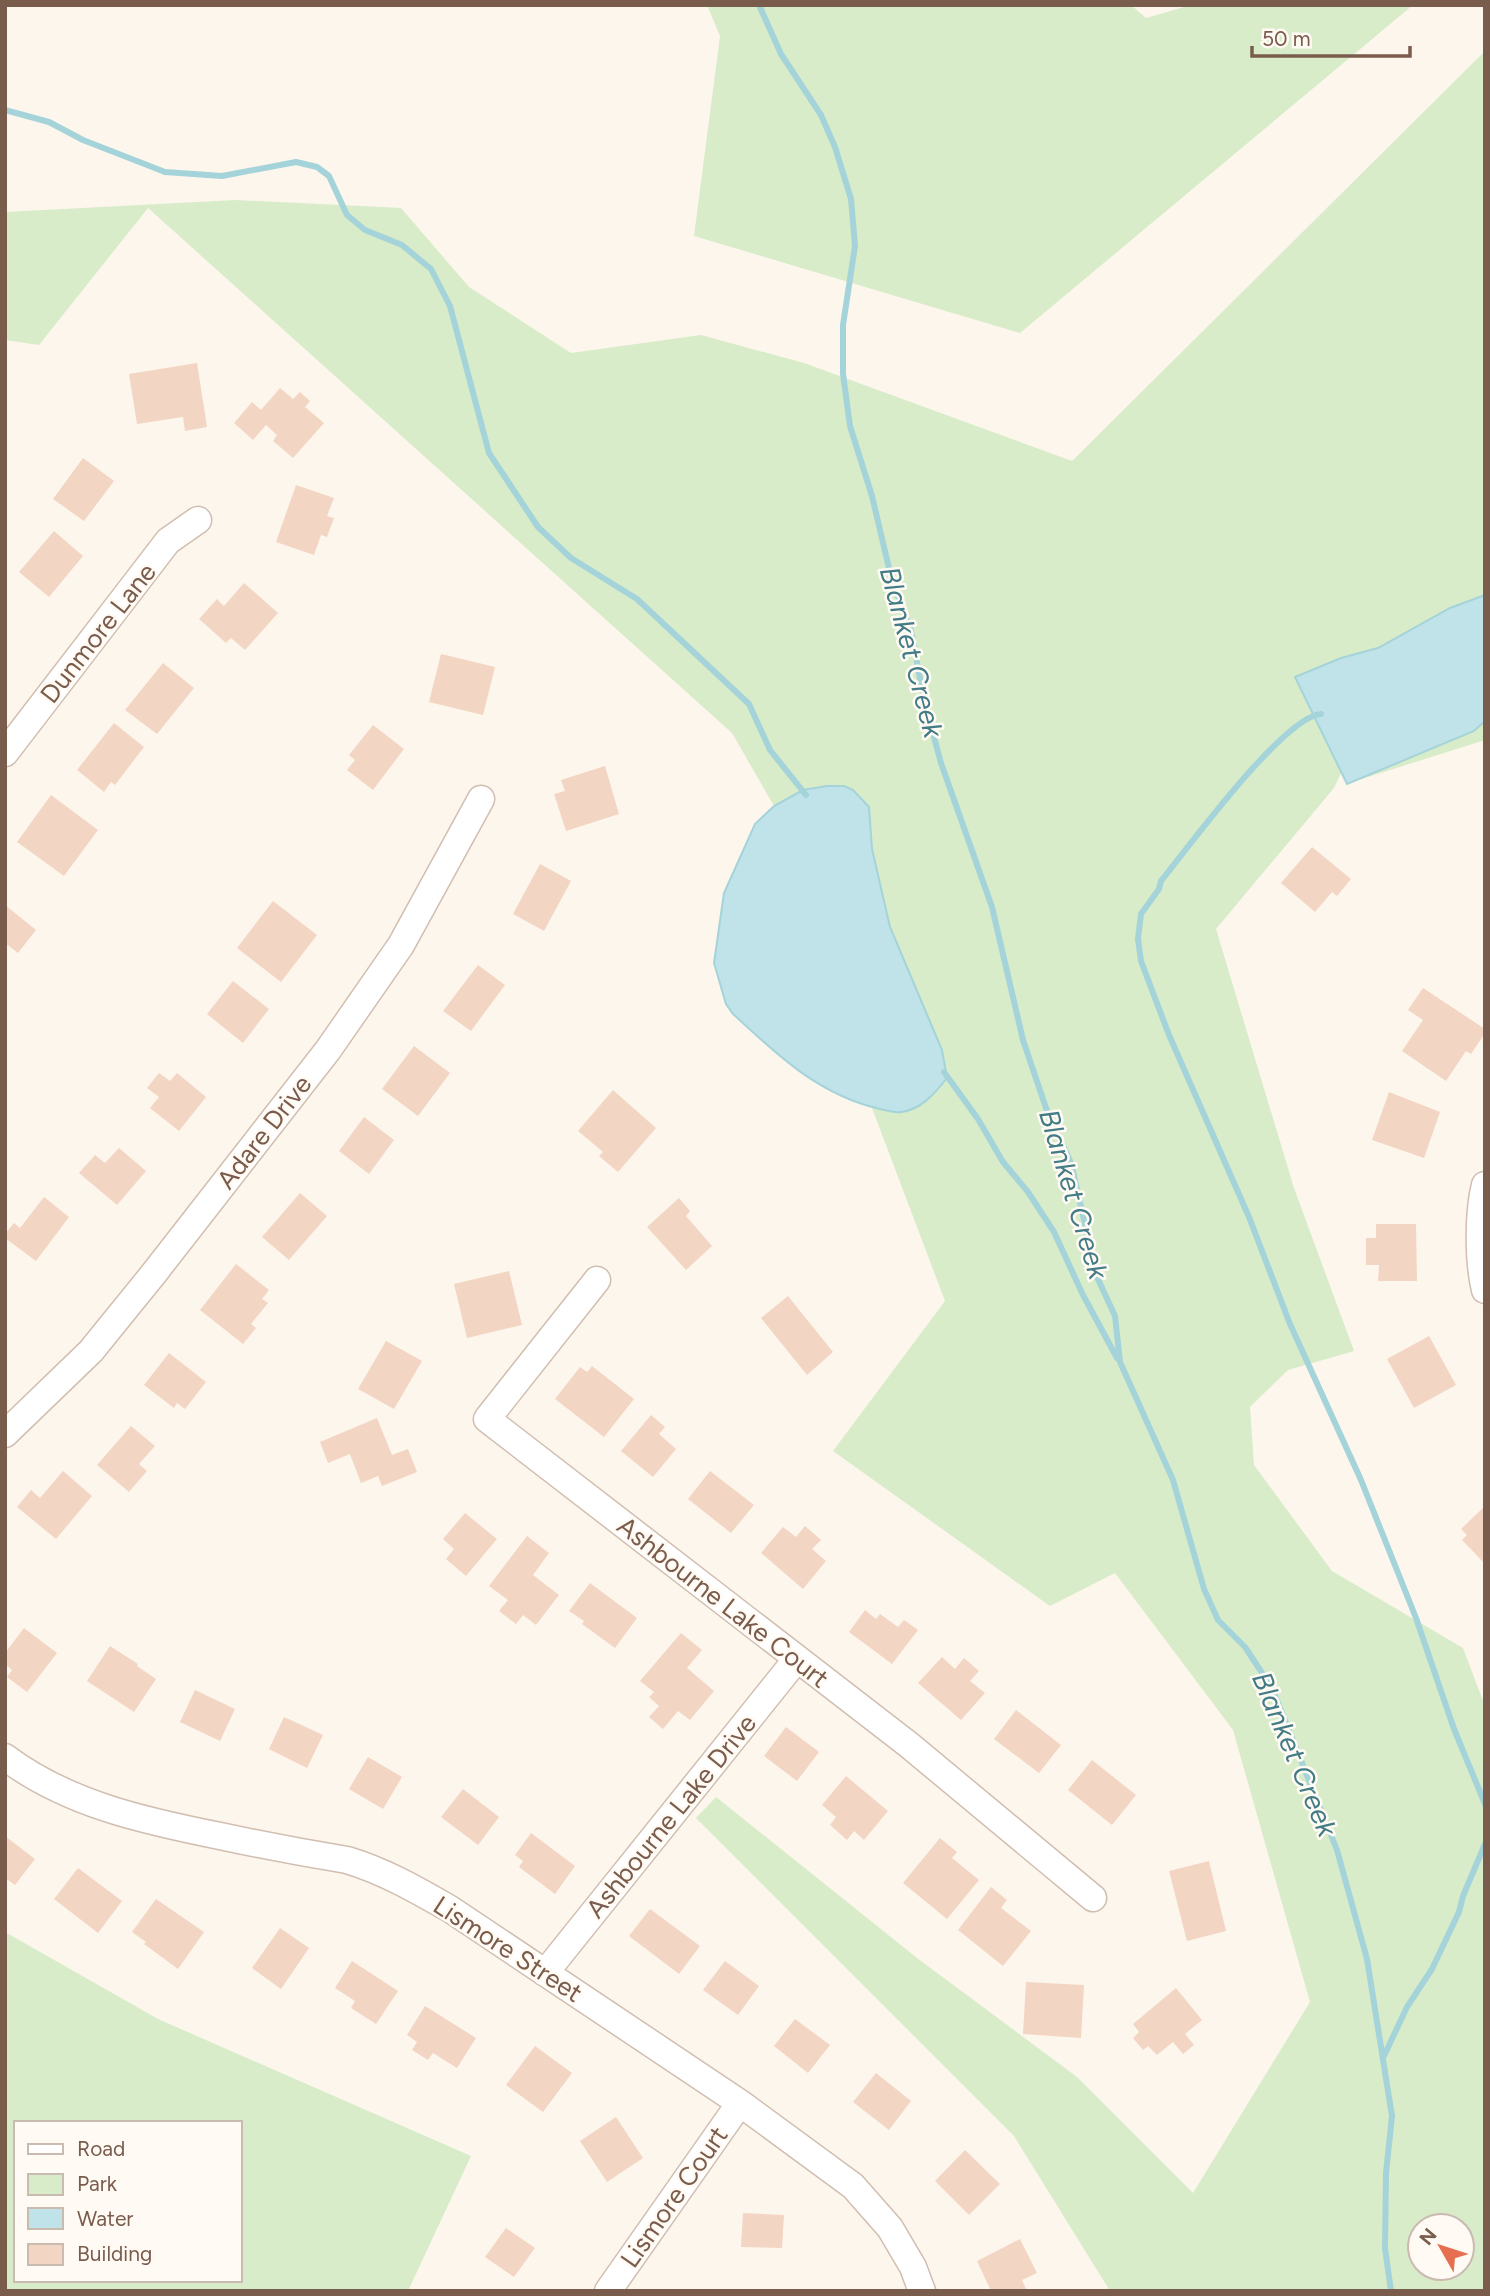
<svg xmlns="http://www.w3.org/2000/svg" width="1490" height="2296" viewBox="0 0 1490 2296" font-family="Figtree,sans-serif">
<rect width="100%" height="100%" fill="#fdf6ec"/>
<!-- green -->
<path fill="#d8ecc9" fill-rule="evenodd" d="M707,5H1131L1146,18L1191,5H1413L1020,333L694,236L720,36Z
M1485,51V595L1450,608L1378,648L1341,658L1295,677L1341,773L1334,788L1216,929L1294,1188L1354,1351L1288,1370L1250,1407L1254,1465L1332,1571L1463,1648L1485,1706V2291H1110L1014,2136L696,1818L716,1797L917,1958L1077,2077L1193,2193L1310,2002L1233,1730L1115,1573L1050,1606L833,1451L945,1301L872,1108L899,1113L942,1050L890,927L872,849L869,807L853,790L844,786L804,790L774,806L732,733L148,208L39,345L5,340V212L236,200L401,208L469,287L571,353L701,335L804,363L1072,461ZM1420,2226H1462V2268H1420Z
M1485,721V740L1346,784L1474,731Z
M5,1932L158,2019L471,2156L408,2291H5ZM16,2123H240V2280H16Z"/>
<!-- water -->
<path fill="#bfe3e8" stroke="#a5d3da" stroke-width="2" d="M1485,595V721L1474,731L1347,784L1295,677L1341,658L1378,648L1450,608Z
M827,786H844L853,790L869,807L872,849L890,927L942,1050L947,1078C935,1093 921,1110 901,1112C894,1113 886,1110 880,1109C819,1095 777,1055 733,1014L726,1004L714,963L724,893L755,824L774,806L803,790Z"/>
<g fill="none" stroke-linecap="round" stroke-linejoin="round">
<!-- stream -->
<path stroke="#a5d3da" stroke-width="6" d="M759,5L781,54L821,115L835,147L851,199L855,246L843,325V374L850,426L872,496L892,581L911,631L924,700L941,763L992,907L1023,1040L1046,1108L1071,1163L1097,1277L1115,1316L1120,1362L1173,1480L1204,1589L1218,1620L1245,1647L1272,1688L1337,1850L1367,1959L1392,2116L1386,2173L1385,2248L1391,2291
M5,110L49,122L83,140L165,172L222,176L296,162L317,167L329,176L347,215L365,230L402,245L431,269L450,306L489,453L538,527L571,558L637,599L749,704L770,750L806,795
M1321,714C1283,717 1188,848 1161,881L1159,889L1141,914L1138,939L1141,961L1169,1035L1249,1217L1290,1324L1361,1480L1416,1618L1454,1729L1485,1804
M944,1072L978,1119L1003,1162L1028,1192L1054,1232L1083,1295L1117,1358
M1384,2056L1407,2007L1432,1969L1459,1912L1463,1896L1485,1844"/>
</g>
<!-- building -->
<path fill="#f3d5c3" d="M197,363L207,427L185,431L183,417L137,424L129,374Z
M280,388L293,399L300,392L310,401L305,407L324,423L293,458L273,441L277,435L266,425L253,440L234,423L252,402L261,410Z
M83,458L114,481L84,521L53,499Z
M296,485L334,498L327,516L334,518L327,537L321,535L314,555L276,542Z
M54,531L83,556L49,597L19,572Z
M244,583L278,613L245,650L231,638L226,643L199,619L217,599L224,606Z
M441,654L495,667L483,715L429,702Z
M163,663L194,688L157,734L125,710Z
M114,723L144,747L115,785L111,782L104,792L77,770Z
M373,725L404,749L373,790L347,770L355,760L349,755Z
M605,766L619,814L566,831L554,794L565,791L561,780Z
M51,795L98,830L64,876L17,842Z
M1312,847L1351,879L1337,896L1332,892L1315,912L1281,883Z
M540,864L571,881L544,931L513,914Z
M273,901L317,935L281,982L237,948Z
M5,905L36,930L18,953L5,943Z
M478,965L505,985L471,1031L443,1011Z
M233,981L269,1009L243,1043L207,1014Z
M1423,988L1485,1029V1033L1471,1054L1466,1051L1446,1081L1402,1051L1423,1020L1408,1010Z
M414,1046L450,1073L418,1116L382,1089Z
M159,1073L170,1081L177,1073L206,1097L179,1131L150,1108L159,1097L147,1088Z
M613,1090L656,1128L618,1172L599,1156L603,1152L578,1131Z
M1389,1092L1440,1112L1424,1158L1372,1140Z
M364,1117L394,1140L369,1174L339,1151Z
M119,1148L146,1171L117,1205L79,1173L95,1155L105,1163Z
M300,1193L327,1216L289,1260L262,1237Z
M44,1197L69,1217L36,1261L5,1238V1234L14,1223L20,1228Z
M679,1198L690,1211L686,1216L712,1246L686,1270L647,1227Z
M1376,1224H1416L1417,1281H1378L1379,1265H1366V1238H1376Z
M236,1264L269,1290L262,1299L268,1303L251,1324L256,1328L243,1344L200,1310Z
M509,1271L522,1325L467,1338L454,1284Z
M788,1296L833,1352L807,1375L761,1318Z
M1429,1336L1456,1385L1414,1408L1387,1359Z
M386,1341L422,1361L394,1409L358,1389Z
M169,1353L206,1382L185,1409L177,1403L174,1408L144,1385Z
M592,1366L634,1399L604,1437L555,1399L580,1367L587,1372Z
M651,1415L665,1427L659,1434L676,1449L653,1477L621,1451Z
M377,1418L392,1455L408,1449L417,1472L382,1486L378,1476L361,1483L350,1454L328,1463L320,1442Z
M131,1426L155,1446L139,1464L147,1471L129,1492L97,1465Z
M63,1471L92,1496L56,1539L17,1507L31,1490L40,1498Z
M710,1471L754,1505L731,1533L688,1499Z
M1485,1506V1564L1462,1540L1467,1535L1461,1529Z
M465,1513L497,1539L466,1576L446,1559L454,1549L443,1539Z
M805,1526L821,1540L812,1549L826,1561L803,1589L761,1553L783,1527L796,1537Z
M527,1536L549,1553L533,1575L559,1595L536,1625L523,1615L516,1624L499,1611L508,1600L489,1586Z
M590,1583L637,1618L615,1648L582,1624L584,1621L569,1611Z
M865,1610L876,1619L880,1614L898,1627L904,1620L918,1630L892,1664L849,1632Z
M24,1628L57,1653L27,1692L7,1677L12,1670L5,1664V1653Z
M681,1633L702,1650L687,1668L714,1691L690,1720L678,1711L663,1729L649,1717L659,1706L649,1697L654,1692L640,1681Z
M110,1646L138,1664L137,1666L156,1679L134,1712L87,1681Z
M942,1657L955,1669L964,1658L979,1671L970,1681L985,1693L961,1720L918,1683Z
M195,1690L235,1709L220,1741L180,1722Z
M1016,1710L1061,1745L1039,1773L994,1739Z
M284,1717L323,1735L307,1768L269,1749Z
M786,1727L819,1752L797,1781L764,1756Z
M368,1757L402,1777L383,1809L349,1789Z
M1092,1760L1136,1795L1112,1825L1068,1790Z
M846,1776L888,1811L864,1840L854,1831L847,1840L830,1825L836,1817L822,1805Z
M463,1789L499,1817L478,1845L441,1817Z
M531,1833L575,1866L555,1894L519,1867L523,1861L515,1855Z
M5,1836L35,1859L15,1885L5,1878Z
M940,1838L957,1852L952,1858L979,1880L947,1919L903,1883Z
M1209,1861L1226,1931L1187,1941L1169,1871Z
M78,1868L122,1901L98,1933L54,1899Z
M991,1887L1007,1900L1001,1908L1031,1931L1003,1966L958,1930Z
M156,1899L204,1932L178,1969L144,1944L146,1942L132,1932Z
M650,1909L700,1946L679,1974L629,1936Z
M280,1928L309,1948L281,1989L252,1968Z
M352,1961L398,1991L376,2024L351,2008L355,2001L335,1988Z
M725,1961L759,1986L738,2015L703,1990Z
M1026,1982L1084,1985L1081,2038L1023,2034Z
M1176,1988L1202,2020L1185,2034L1194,2045L1183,2054L1173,2042L1157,2055L1148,2046L1143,2050L1133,2038L1139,2032L1133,2024Z
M425,2006L476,2038L457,2068L433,2053L428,2060L412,2050L417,2042L407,2035Z
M795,2019L830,2045L808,2073L774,2046Z
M535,2046L572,2073L543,2112L506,2085Z
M876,2073L911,2101L889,2130L853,2102Z
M616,2117L643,2158L607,2182L580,2141Z
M965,2150L1000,2184L969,2215L935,2181Z
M743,2213L784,2215L782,2248L741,2247Z
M506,2228L535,2248L514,2277L485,2257Z
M1020,2239L1037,2273L1022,2280L1027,2291H991L977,2261Z"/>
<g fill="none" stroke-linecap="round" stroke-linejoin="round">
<defs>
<path id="minor" d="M5,753L168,541L198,520
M1485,1185C1478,1213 1478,1261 1485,1290
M597,1280L487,1419L909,1745L1093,1898
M5,1434L91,1351L155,1272L328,1050L401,945L481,799
M5,1757C67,1804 145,1821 220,1836C262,1845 304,1853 347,1860C384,1871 417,1890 450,1909L740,2103L853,2186L890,2228L913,2267L922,2291
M545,1973L796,1660
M608,2291L740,2103"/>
</defs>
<!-- minor casing -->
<use href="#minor" stroke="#d1beb0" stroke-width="29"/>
<!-- minor -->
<use href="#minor" stroke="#fff" stroke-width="26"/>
</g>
<g text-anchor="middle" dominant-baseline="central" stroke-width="5" stroke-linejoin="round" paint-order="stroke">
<!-- street labels -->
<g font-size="26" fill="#7a5c4d" stroke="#fffaf3">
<text transform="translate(98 633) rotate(-52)">Dunmore Lane</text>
<text transform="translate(264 1132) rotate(-52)">Adare Drive</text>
<text transform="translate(723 1602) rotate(38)">Ashbourne Lake Court</text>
<text transform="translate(671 1816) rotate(-51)">Ashbourne Lake Drive</text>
<text transform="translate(508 1949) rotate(33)">Lismore Street</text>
<text transform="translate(674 2197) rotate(-55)">Lismore Court</text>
</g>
<!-- water labels -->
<g font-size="28" font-style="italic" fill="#437c86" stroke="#fffaf3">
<text transform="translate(912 652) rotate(75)">Blanket Creek</text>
<text transform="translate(1074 1194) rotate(73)">Blanket Creek</text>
<text transform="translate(1295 1754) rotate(67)">Blanket Creek</text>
</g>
</g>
<!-- border -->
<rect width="1490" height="2296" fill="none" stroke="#7a5c4d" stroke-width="14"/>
<!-- legend -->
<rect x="14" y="2121" width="228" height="161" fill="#fffaf3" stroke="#cabbb1" stroke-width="2"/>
<rect x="28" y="2144" width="35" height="10" fill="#ffffff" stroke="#cabbb1" stroke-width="2"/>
<text x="77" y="2156" font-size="21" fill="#7a5c4d">Road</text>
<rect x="28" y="2174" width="35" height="21" fill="#d8ecc9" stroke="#cabbb1" stroke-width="2"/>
<text x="77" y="2191" font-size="21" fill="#7a5c4d">Park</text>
<rect x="28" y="2208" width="35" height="21" fill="#bfe3e8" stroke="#cabbb1" stroke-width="2"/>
<text x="77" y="2226" font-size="21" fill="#7a5c4d">Water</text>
<rect x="28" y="2244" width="35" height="21" fill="#f3d5c3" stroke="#cabbb1" stroke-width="2"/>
<text x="77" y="2261" font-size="21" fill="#7a5c4d">Building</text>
<!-- north arrow -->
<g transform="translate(1441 2247) rotate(309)"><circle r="33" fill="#fffaf3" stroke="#cabbb1" stroke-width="2"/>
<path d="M0-5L12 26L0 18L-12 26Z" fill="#e76f51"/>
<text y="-10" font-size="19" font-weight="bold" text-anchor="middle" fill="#7a5c4d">N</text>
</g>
<!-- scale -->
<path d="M1252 46v10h158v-10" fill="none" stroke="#7a5c4d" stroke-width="3.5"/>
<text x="1262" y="46" font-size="21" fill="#7a5c4d" stroke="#fffaf3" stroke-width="5" paint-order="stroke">50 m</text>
</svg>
